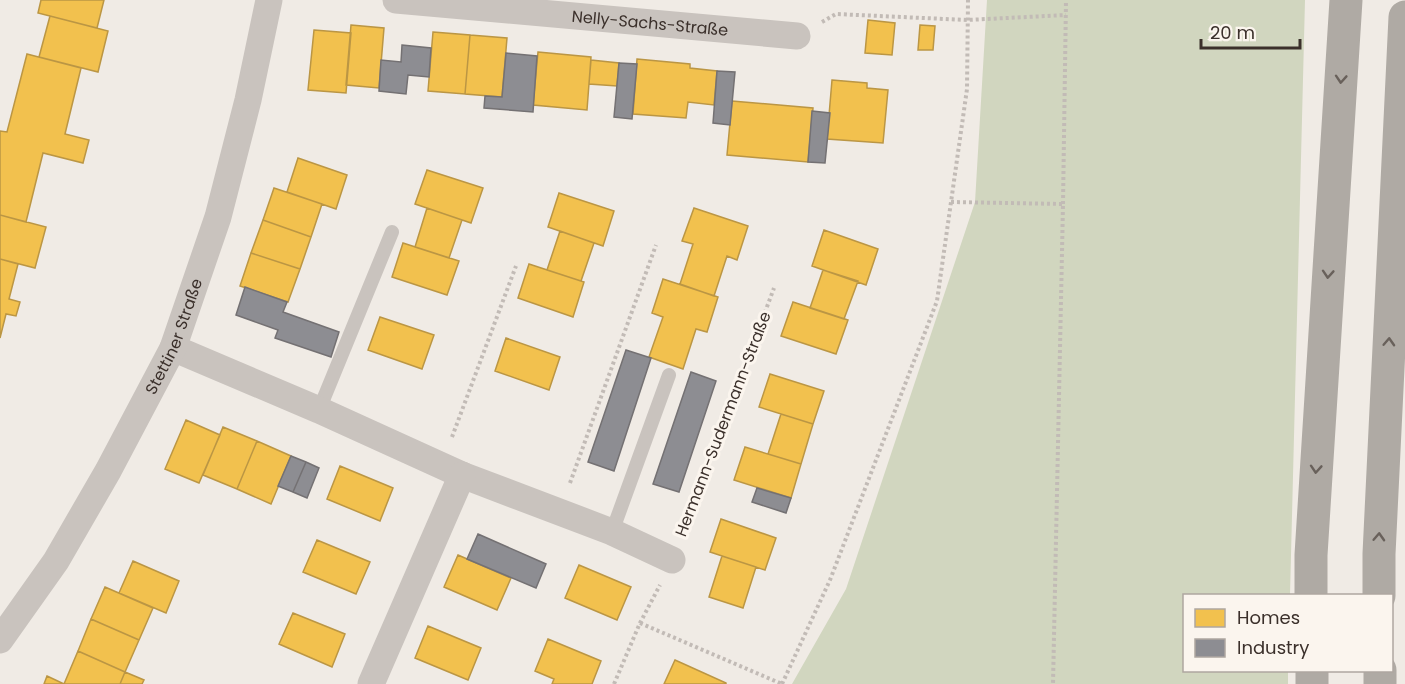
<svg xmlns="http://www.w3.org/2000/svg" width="1405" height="684" viewBox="0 0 1405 684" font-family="Poppins,sans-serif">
<rect width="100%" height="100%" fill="#f0ebe5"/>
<!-- green -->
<path fill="#d1d6bf" d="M987,0H1305L1290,595L1184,596V670L1288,671V684H792L846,589L975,202Z"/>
<!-- homes -->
<path fill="#f2c14e" stroke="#bb9644" stroke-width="1.5" d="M41,0H104L97,28L38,13Z
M50,16L108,31L98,72L39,57Z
M868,20L895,23L892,55L865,53Z
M351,25L384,28L379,88L346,85Z
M920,25L935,26L933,50H918Z
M314,30L351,33L346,93L308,90Z
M433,32L470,35L465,94L428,91Z
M470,35L507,38L502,97L465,94Z
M538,52L591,57L587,110L533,105Z
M27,54L81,68L65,134L89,140L83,163L43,153L26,222L0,215V131L7,132Z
M637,59L690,64V68L717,71L714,105L688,102L686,118L633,114Z
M591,60L619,63L617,86L589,84Z
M832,80L867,83V88L888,90L883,143L827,139Z
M732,101L813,108L808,162L727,155Z
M298,158L347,175L336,209L287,192Z
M427,170L483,188L471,223L415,204Z
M274,188L322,204L311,237L263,220Z
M559,193L614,211L603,246L548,227Z
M427,208L462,220L449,258L415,247Z
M694,208L748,226L737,260L727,256L714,296L680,284L693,244L682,241Z
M0,215L46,227L35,268L0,259Z
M263,220L311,237L300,269L251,253Z
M824,230L878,249L866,285L812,266Z
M560,231L594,243L581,281L547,270Z
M403,243L459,261L447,295L392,277Z
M251,253L300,269L288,302L240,286Z
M0,259L18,264L9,299L20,302L16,316L6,314L0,338Z
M529,264L584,282L573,317L518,298Z
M823,270L858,281L844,319L810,308Z
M663,279L718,297L707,332L696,329L683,369L649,357L663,317L652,313Z
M793,302L848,320L836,354L781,336Z
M380,317L434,335L422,369L368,350Z
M506,338L560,357L549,390L495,371Z
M770,374L824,391L813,424L759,407Z
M781,414L813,424L801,464L768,454Z
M186,420L220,435L199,483L165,469Z
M223,427L257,441L237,489L203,475Z
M257,441L291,456L271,504L237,489Z
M745,447L801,464L791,498L734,480Z
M340,466L393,488L380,521L327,499Z
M721,519L776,538L765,570L710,552Z
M317,540L370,562L356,594L303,572Z
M458,555L511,578L497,610L444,587Z
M722,556L756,567L743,608L709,597Z
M133,561L179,581L166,613L119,593Z
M579,565L631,587L617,620L565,598Z
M105,587L153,608L139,640L91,619Z
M293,613L345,634L332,667L279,644Z
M91,619L139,640L125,672L78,651Z
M428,626L481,648L468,680L415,658Z
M548,639L601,661L592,684H552L554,679L535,671Z
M78,651L125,672L120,684H64Z
M675,660L726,683V684H664Z
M125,672L144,680L142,684H120Z
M47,676L64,684H44Z"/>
<!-- industry -->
<path fill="#8d8d92" stroke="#747173" stroke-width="1.5" d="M402,45L431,48L429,77L408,75L406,94L379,91L381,60L401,62Z
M506,53L537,56L533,112L484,108L485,96L502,97Z
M619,63L637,64L632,119L614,117Z
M717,71L735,72L730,125L713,123Z
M812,111L830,113L825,163L808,162Z
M245,287L287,302L283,312L339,332L331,357L275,338L278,330L236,315Z
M626,350L651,358L614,471L588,462Z
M691,372L716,381L679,492L653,484Z
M291,456L306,462L293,492L278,486Z
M306,462L319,468L307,498L293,492Z
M757,488L791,498L786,513L752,502Z
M478,534L546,564L536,588L467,559Z"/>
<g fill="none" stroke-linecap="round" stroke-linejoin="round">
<!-- path -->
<path stroke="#c2bbb6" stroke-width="4" stroke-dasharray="3 3" stroke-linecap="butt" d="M822,22L836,14L967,20L1066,15
M951,202L1063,204L1053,684
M1063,204L1066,0
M452,437L516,266
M570,483L656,245
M683,532L774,288
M640,623L782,684
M614,684L640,623L660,585
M782,684L830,580L937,301L967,89L968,0"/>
<!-- service -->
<path stroke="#c9c3be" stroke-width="14" d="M319,410L392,232
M612,532L669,375"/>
<!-- minor -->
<g stroke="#c9c3be" stroke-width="27">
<path id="s1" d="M396,0L797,36"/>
<path d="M173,348L319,410L462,475L612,532L672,560"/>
<path id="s2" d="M0,640L56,561L108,471L173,348L218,217L248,100L269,0"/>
<path d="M371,684L462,475"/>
</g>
<!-- motorway -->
<path stroke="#afaaa4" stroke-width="33" d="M1311,596V555L1346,0
M1379,596V554L1405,17
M1312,670V684
M1380,670V684"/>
</g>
<!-- one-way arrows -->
<defs><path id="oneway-chevron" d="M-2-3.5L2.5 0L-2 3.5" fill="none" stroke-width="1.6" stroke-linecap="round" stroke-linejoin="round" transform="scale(1.5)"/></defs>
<g stroke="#69615b">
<use href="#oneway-chevron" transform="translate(1341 79) rotate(94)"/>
<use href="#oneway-chevron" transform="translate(1328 274) rotate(94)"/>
<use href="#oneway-chevron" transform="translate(1389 342) rotate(-87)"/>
<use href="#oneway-chevron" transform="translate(1316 469) rotate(94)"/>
<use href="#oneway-chevron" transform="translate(1379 537) rotate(-87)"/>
</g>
<g text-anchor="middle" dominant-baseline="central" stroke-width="6" stroke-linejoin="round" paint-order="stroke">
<!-- street labels -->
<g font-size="16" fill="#3b302b" stroke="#fbf5ee">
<text stroke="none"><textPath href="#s1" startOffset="255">Nelly-Sachs-Straße</textPath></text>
<text stroke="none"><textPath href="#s2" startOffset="351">Stettiner Straße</textPath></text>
<text transform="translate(723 424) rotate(-69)">Hermann-Sudermann-Straße</text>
</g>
</g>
<!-- legend -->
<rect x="1183" y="594" width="210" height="78" fill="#fbf5ee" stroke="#aea6a0" stroke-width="1.5"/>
<rect x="1195" y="609" width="30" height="18" fill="#f2c14e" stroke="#aea6a0" stroke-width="1.5"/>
<text x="1237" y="624" font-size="18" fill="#3b302b">Homes</text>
<rect x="1195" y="639" width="30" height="18" fill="#8d8d92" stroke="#aea6a0" stroke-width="1.5"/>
<text x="1237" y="654" font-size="18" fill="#3b302b">Industry</text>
<!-- scale -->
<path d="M1201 39v9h99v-9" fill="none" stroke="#3b302b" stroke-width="3"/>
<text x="1210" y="39" font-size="18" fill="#3b302b" stroke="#fbf5ee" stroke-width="4.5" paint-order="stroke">20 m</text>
</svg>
